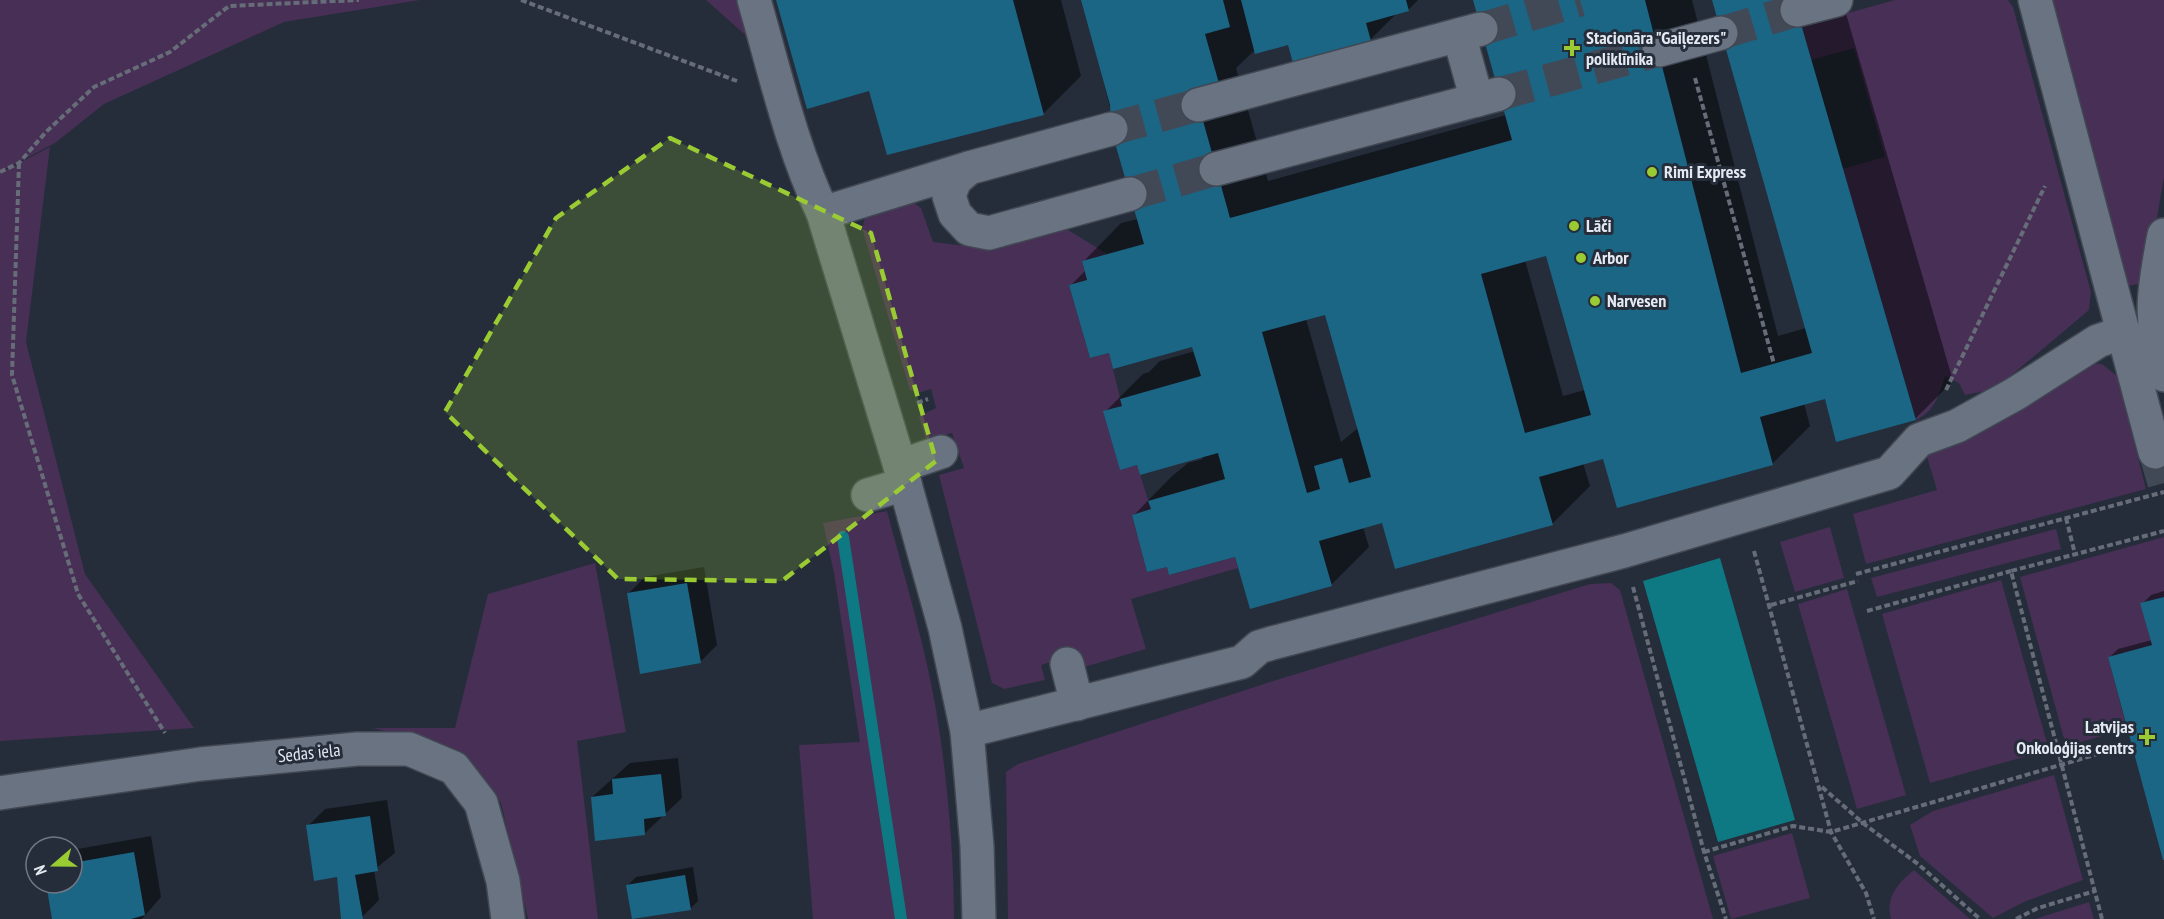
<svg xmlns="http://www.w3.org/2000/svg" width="2164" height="919" font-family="'PT Sans Narrow',sans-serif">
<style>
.green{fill:#472f55}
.water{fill:#0f7983}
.shadow{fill:#0007;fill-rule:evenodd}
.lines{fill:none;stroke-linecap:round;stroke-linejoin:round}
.stream{stroke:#0f7983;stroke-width:12}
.building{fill:#1b6585;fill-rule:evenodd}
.minor-tunnel{stroke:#424956;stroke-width:33;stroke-dasharray:33 16;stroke-linecap:butt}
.minor-casing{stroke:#414853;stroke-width:36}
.path{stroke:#666d79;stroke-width:4;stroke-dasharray:6 3;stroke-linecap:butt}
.minor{stroke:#6a7382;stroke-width:33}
.marked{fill:#9bcb33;fill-opacity:0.2;stroke:#9bcb33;stroke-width:4.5;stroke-dasharray:12 8;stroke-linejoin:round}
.poi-dot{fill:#9bcb33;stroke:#252d3a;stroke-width:2}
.labels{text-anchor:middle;stroke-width:6;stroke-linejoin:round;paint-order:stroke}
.poi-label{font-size:18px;font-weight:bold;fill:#e4e9f2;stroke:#252d3a;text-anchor:start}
.street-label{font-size:18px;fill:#e4e9f2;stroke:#252d3a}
</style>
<rect width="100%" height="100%" fill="#252d3a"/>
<g class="green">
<polygon points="0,0 420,0 284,22 104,104 55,143 0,172"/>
<polygon points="706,0 740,0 751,40"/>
<path d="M1895,0H2008L2013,7L2091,292L2089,310L1995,389L1965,395L1959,383L1945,376C1939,395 1935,411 1916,420L1842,169L1885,157L1854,48L1811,60L1801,26Z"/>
<polygon points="2051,0 2164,0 2164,177 2146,282 2129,286"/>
<polygon points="50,147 26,342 85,574 194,728 0,741 0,173"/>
<polygon points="914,203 921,208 933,242 992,249 1065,228 1107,254 1082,261 1087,280 1069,285 1090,358 1109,353 1122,406 1104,412 1120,469 1137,465 1151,509 1132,515 1147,572 1167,567 1170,575 1235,557 1238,568 1131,599 1146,649 1084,667 1079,653 1041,665 1045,680 1004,689 992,683 939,475 964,468 952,433 926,440 919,416 936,408 931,389 918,393 910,390 862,228 865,218"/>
<polygon points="2083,363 2102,364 2117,376 2146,489 1866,564 1853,514 1937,490 1924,447"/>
<path d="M887,511C907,587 931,664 941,742C949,800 954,860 954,919H813L799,745L860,742L834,573L823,523Z"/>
<polygon points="1830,527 1844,578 1795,592 1780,542"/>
<polygon points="2056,529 2061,549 1877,597 1871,578"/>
<polygon points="2164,537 2164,597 2141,603 2152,645 2108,657 2127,729 2066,746 2020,577"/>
<polygon points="595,563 626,732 577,741 598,919 528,919 501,803 470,760 434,744 373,728 455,728 488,594"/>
<polygon points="2001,580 2049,750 1930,783 1882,614"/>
<polygon points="1611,583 1620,590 1713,919 1008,919 1006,772 1018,764 1267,683 1590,584"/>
<polygon points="1847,589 1906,795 1857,809 1798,604"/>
<polygon points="2054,775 2083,880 2024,902 1993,918 1920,856 1910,825 1933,811"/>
<polygon points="1792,833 1810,898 1731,919 1713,856"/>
<path d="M1914,870L1970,919H1891C1885,897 1898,883 1914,870Z"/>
<polygon points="2089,902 2094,919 2035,919 2038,918"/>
</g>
<polygon class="water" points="1720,558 1795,820 1718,842 1643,581"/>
<g class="shadow">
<polygon points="778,0 1061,0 1081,76 1043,114 870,89"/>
<path d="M1083,0H1418L1408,10L1397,13L1370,40L1289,43L1256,49L1236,68L1268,181L1506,115L1475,0H1692L1778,336L1806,328L1715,0H1842L1953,381L1915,419L1826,397L1804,403L1810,426L1772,464L1604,457L1583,463L1590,486L1552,524L1383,521L1363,527L1369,547L1331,585L1236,555L1168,565L1134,515L1171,477L1188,463L1203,459L1202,456L1138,463L1105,412L1143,374L1149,372L1160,361L1195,351L1193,345L1110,352L1071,285L1086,270L1084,261L1121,223L1138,219ZM1547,254L1585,390L1563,396L1525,260ZM1326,313L1358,428L1341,442L1306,319Z"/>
<polygon points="704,567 717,645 700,662 628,594 645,577"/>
<polygon points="2164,591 2164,856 2110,657 2118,649 2152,640 2142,604 2151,595"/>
<polygon points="678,758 682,798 645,833 592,797 630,763"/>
<polygon points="387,800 395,853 374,870 379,900 362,917 343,919 338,875 308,826 325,809"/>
<polygon points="151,836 161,897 142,919 53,919 47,883 72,883 72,850"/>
<polygon points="693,867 698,901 690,909 628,885 636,877"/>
</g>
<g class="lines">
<polyline class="stream" points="843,537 901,919"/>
</g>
<g class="building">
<polygon points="776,0 1013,0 1044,115 887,155 869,91 807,109"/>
<path d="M1081,0H1223L1230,27L1205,34L1220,87L1202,117L1230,218L1512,140L1473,0H1645L1741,373L1812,353L1712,0H1794L1916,420L1836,442L1825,399L1760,417L1773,465L1617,508L1603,459L1539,477L1553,525L1395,569L1382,523L1319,541L1332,586L1250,609L1235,557L1169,575L1167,567L1147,572L1132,515L1151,509L1148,501L1225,479L1218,453L1140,475L1137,465L1120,470L1103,411L1122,406L1120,399L1201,376L1192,347L1113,369L1109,353L1090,358L1069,285L1087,280L1082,261L1144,244L1111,129L1110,105ZM1546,256L1591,415L1525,433L1481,274ZM1325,315L1371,477L1349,483L1342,458L1314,466L1320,489L1307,493L1262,332Z"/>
<polygon points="1241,0 1406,0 1409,11 1366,23 1371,41 1293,63 1288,45 1255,54"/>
<polygon points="687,583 701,663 640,674 627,593"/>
<polygon points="2164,597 2164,860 2163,860 2108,657 2152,645 2140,603"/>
<polygon points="661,774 666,816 644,819 645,835 595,841 591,797 613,794 612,779"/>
<polygon points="370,816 378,871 355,875 363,919 341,919 337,877 314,881 306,825"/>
<polygon points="134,852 145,915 131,919 52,919 46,883 72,883 72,863"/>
<polygon points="685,875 691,910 632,919 626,885"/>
</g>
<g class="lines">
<g class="minor-tunnel">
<polyline points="1481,29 1580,0"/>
<polyline points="1721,33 1797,10"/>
<polyline points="1499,94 1659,50"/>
<polyline points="1111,129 1198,105"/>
<polyline points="1130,194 1216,169"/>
<polyline points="2155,452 2164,483"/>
</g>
<g class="minor-casing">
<g id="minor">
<path d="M754,0C775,72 791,146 823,213L900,466L945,628L967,731L977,846L979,919"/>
<polyline points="2035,0 2155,452"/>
<polyline points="1797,10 1836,0"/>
<polyline points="1459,35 1477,100"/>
<polyline points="1659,50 1721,33"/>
<polyline points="1198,105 1481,29"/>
<polyline points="1111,129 969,168 955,180 949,196 955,214 969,229 989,233 1130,194"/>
<polyline points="1216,169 1499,94"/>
<polyline points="823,213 969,168"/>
<path d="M2164,235C2153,292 2149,318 2164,375"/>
<polyline points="900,466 941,452"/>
<polyline points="868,495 905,484"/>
<polyline points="1067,664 1077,704"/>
<polyline points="967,731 1242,662 1259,647 1272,643 1624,551 1889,473 1919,440 1957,426 2015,394 2098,341 2124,332"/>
<polyline points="0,793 201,764 357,749 409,749 454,768 481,803 503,881 508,919"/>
</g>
</g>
<g class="path">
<polyline points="521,0 737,81"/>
<polyline points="1695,78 1774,364"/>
<polyline points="19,163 12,375 78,594 165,733"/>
<polyline points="0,172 19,163 46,132 94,87 170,52 229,6 359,0"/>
<polyline points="1946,390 2045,186"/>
<polyline points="917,403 928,399"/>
<polyline points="2066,518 2075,554"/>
<polyline points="1754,551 1831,832 1866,893 1874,919"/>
<polyline points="1856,574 2164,492"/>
<polyline points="1633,587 1704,852 1726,919"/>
<polyline points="1771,605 1858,581"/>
<polyline points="1867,611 2011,571"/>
<polyline points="1822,787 1864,824 1918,864 1980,919"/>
<polyline points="1704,852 1793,826 1831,832 2132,744"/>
<polyline points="2016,919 2038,908 2095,891"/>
<polyline points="2102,919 2011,571 2164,531"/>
</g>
<use href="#minor" class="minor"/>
</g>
<path class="marked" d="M670,138L871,233L936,461L782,581L618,579L445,412L556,218Z"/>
<g class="poi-dot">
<path d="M1569 39h6v6h6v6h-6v6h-6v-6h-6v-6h6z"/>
<circle cx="1652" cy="172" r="6"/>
<circle cx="1574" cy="226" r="6"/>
<circle cx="1581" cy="258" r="6"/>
<circle cx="1595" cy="301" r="6"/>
<path d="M2144 728h6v6h6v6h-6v6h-6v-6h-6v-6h6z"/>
</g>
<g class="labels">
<g class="poi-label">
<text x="1586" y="44">Stacionāra "Gaiļezers"<tspan x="1586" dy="21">poliklīnika</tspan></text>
<text x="1664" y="178">Rimi Express</text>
<text x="1586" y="232">Lāči</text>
<text x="1593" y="264">Arbor</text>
<text x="1607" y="307">Narvesen</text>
<text x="2134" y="733" text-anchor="end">Latvijas<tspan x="2134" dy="21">Onkoloģijas centrs</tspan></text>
</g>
<g class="street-label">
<text transform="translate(309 753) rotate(-6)" y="6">Sedas iela</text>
</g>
</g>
<g transform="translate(54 865) rotate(250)"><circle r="28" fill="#252d3a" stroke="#717884" stroke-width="1.5"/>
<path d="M0-4.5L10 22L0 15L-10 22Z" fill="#9bcb33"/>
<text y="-9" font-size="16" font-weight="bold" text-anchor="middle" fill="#e4e9f2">N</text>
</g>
</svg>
